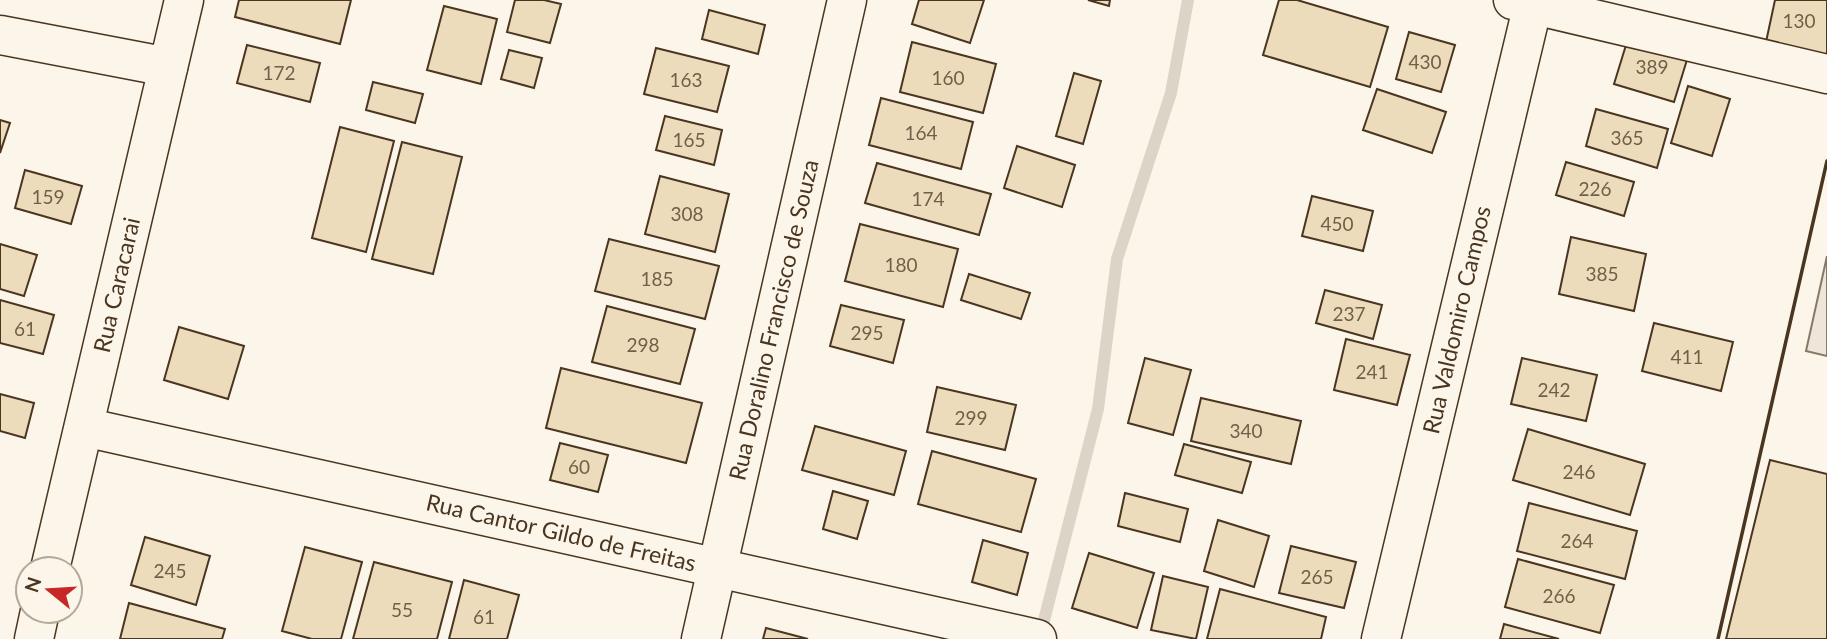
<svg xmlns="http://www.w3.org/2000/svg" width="1827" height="639" font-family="Lato,sans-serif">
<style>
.green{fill:#ede6d9;stroke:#887966;stroke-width:2}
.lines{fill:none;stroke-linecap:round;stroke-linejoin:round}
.stream{stroke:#dcd4c6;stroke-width:12}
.building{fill:#ecdcbc;stroke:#4a3520;stroke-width:2}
.minor-casing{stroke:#4a3520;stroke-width:41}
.minor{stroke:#fbf6e9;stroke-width:38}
.wall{stroke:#4a3520;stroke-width:3.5}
.labels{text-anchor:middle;stroke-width:5;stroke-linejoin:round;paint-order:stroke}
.number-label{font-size:19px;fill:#725f47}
.street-label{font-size:23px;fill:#4a3520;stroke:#fbf6e9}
</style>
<rect width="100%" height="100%" fill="#fbf6e9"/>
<polygon class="green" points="1827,256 1827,356 1806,351"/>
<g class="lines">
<polyline class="stream" points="1040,636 1098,409 1117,259 1171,93 1188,0"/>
</g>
<g class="building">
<polygon points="239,0 351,0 340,44 235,17"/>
<polygon points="515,0 544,0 561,4 550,43 507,32"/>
<polygon points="919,0 984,0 970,43 912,24"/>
<polygon points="1088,0 1110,0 1109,6"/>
<polygon points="1279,0 1297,0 1388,27 1370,87 1263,55"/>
<polygon points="1775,0 1827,0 1827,56 1766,42"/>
<polygon points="444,6 497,19 481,84 427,70"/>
<polygon points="709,10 765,25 758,54 702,39"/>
<polygon points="1409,32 1455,45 1441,92 1396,79"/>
<polygon points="1630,32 1690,50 1674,102 1614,84"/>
<polygon points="912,42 996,64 983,113 900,92"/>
<polygon points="247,45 320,63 310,102 237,83"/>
<polygon points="656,48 729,66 717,112 644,94"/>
<polygon points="509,50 542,58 534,88 501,79"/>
<polygon points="1074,73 1101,81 1083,144 1056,136"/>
<polygon points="373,82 423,94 415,123 366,110"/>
<polygon points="1688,86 1730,99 1712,156 1671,143"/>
<polygon points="1377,89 1446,112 1432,153 1363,130"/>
<polygon points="881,98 973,122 961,169 869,145"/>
<polygon points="1596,109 1668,129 1657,168 1586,146"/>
<polygon points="665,116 722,130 714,165 656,150"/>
<polygon points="0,120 10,123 0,153"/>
<polygon points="340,127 394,141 366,252 312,238"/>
<polygon points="402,142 462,157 433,274 372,259"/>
<polygon points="1017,146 1075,165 1062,207 1004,188"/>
<polygon points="1566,162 1634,182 1624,216 1556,195"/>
<polygon points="877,163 991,194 979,235 865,203"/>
<polygon points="25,170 82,186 71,224 15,208"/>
<polygon points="660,176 729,194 715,252 645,234"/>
<polygon points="1312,196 1373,211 1363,251 1302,236"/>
<polygon points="860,224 958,249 943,307 845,281"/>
<polygon points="1571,237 1646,254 1634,311 1559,294"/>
<polygon points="609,239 719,266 705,319 595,291"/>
<polygon points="0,244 37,255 24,296 0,289"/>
<polygon points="969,274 1030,293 1021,319 961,300"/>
<polygon points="1325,290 1382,305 1373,339 1316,323"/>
<polygon points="0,300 54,315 43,354 0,343"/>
<polygon points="841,305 904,320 893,363 830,346"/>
<polygon points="607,306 695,329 680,384 592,362"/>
<polygon points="1654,323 1733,342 1721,391 1642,371"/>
<polygon points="179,327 244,346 228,399 164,380"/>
<polygon points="1346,339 1410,355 1397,405 1334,390"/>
<polygon points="1145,358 1191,370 1173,435 1128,423"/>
<polygon points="1522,358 1597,375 1586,421 1511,404"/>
<polygon points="561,368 702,403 686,463 546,428"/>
<polygon points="937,387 1016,405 1005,450 927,432"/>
<polygon points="0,394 34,403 25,438 0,431"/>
<polygon points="1201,398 1301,421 1291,464 1191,441"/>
<polygon points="815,426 906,451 894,495 802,470"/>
<polygon points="1528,429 1645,464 1630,515 1513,480"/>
<polygon points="560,443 608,455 598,492 550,480"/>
<polygon points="1184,444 1251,462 1242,493 1175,475"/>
<polygon points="932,451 1036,479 1021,532 918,504"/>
<polygon points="1770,460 1827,474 1827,639 1726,639"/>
<polygon points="833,491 868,501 857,539 823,529"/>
<polygon points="1125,493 1188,509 1180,542 1118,526"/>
<polygon points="1529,503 1637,531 1625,579 1517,551"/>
<polygon points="1218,520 1269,536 1254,587 1204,571"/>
<polygon points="145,537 210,556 196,605 131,585"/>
<polygon points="983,540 1028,553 1017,595 972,582"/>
<polygon points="1291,546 1356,562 1344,608 1279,593"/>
<polygon points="305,547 362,562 341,639 312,639 282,631"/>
<polygon points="1089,553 1154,573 1137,628 1072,608"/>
<polygon points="1518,559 1614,585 1600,633 1505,607"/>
<polygon points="374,562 452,582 437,639 353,639"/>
<polygon points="1163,576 1208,587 1196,639 1151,630"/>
<polygon points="464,580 519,595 507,639 449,639"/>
<polygon points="1220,589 1326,617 1321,639 1207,639"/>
<polygon points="129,603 225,629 222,639 120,639"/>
<polygon points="1504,624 1559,639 1500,639"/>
<polygon points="766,628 808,639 763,639"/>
</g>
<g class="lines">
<g class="minor-casing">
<g id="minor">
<polyline points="1513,0 1827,74"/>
<polyline points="0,35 168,67"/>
<polyline points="84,427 1037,639"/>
<polyline points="50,569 184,0"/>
<polyline points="34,639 40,611"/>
<polyline points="701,639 847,0"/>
<polyline points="1381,639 1534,0"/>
</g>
</g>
<use href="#minor" class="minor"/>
<polyline class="wall" points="1718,639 1827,161"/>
</g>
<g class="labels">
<g class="number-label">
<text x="1799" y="28">130</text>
<text x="1425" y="69">430</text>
<text x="1652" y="74">389</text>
<text x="279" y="80">172</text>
<text x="948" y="85">160</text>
<text x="686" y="87">163</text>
<text x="921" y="140">164</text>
<text x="1627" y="145">365</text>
<text x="689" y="147">165</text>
<text x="1595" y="196">226</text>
<text x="48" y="204">159</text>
<text x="928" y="206">174</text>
<text x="687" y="221">308</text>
<text x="1337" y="231">450</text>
<text x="901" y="272">180</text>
<text x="1602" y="281">385</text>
<text x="657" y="286">185</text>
<text x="1349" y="321">237</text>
<text x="25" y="336">61</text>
<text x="867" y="340">295</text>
<text x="643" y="352">298</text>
<text x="1687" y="364">411</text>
<text x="1372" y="379">241</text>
<text x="1554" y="397">242</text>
<text x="971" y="425">299</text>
<text x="1246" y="438">340</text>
<text x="579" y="474">60</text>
<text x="1579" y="479">246</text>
<text x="1577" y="548">264</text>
<text x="170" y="578">245</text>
<text x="1317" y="584">265</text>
<text x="1559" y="603">266</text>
<text x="402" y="617">55</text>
<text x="484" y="624">61</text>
</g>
<g class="street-label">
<text transform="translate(117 285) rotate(-77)" y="8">Rua Caracarai</text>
<text transform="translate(774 320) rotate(-77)" y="8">Rua Doralino Francisco de Souza</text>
<text transform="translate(1457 320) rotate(-77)" y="8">Rua Valdomiro Campos</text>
<text transform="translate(561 533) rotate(13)" y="8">Rua Cantor Gildo de Freitas</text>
</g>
</g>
<g transform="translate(49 590) rotate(288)"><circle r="33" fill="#fbf6e9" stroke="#b4a999" stroke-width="2"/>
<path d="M0-5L12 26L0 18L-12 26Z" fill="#c62828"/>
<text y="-10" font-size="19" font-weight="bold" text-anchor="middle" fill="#4a3520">N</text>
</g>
</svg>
